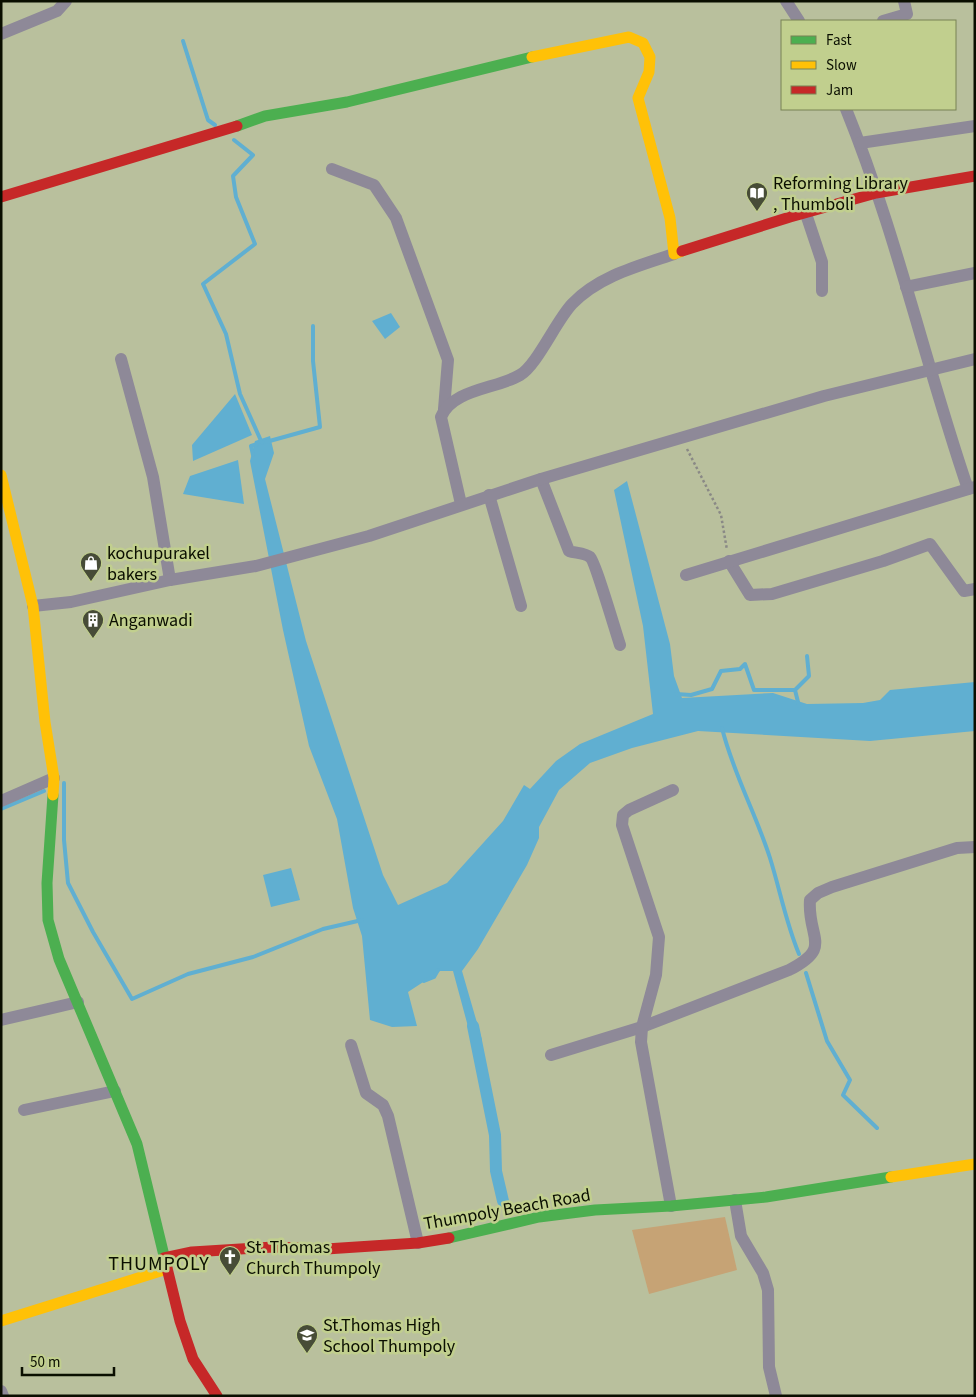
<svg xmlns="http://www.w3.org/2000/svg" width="976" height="1397" font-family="'Source Sans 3',sans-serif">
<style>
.green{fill:#c6a375}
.water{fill:#60afd1}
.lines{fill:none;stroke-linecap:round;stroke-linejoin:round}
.stream{stroke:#60afd1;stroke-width:4}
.canal{stroke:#60afd1;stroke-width:12}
.path{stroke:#8a8986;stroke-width:2.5;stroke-dasharray:2.5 2.5;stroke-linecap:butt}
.street{stroke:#8e8998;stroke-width:12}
.fast{stroke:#4caf50;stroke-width:11}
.slow{stroke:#ffc107;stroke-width:11}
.jam{stroke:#c62828;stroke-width:11}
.labels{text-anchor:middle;stroke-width:5;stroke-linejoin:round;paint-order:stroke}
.poi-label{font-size:18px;fill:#0a0e00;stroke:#c1cf8e;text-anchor:start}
.street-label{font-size:18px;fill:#0a0e00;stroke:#c1cf8e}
.quarter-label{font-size:20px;letter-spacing:1px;fill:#0a0e00;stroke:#c1cf8e}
</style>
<rect width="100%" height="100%" fill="#b9c09d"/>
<polygon class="green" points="725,1217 737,1270 649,1294 632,1230"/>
<g class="water">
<polygon points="391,313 400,327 385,339 372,321"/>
<polygon points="235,394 252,435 193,461 192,445"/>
<polygon points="270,436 274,453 265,479 306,641 383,875 398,905 447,883 503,821 524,785 530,789 556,761 580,744 653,714 643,626 614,490 627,481 670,644 674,676 682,698 773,693 807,704 863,703 880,700 890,690 975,682 975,731 870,741 698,731 632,748 590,763 559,790 539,827 539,838 527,865 478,949 462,971 482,1040 473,1045 453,971 440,971 408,992 417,1026 392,1027 370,1020 362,936 353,908 337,819 309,746 283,630 250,461 255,441"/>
<polygon points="238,460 244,504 183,494 190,476"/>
<polygon points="291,868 300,900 271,907 263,875"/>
</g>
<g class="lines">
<g class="stream">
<polyline points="183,41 208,120 215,125"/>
<polyline points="234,140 253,155 233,176 236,197 255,244 203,284 226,334 240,394 262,443"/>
<polyline points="266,442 320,427 313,361 313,326"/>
<polyline points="253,455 251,446 257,444"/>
<polyline points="676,694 691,695 712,689 721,671 740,669 745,664 754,690 795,690"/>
<polyline points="799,706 795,690 809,676 807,656"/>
<path d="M722,728C733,773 756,814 770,858C780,890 786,923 799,954"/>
<polyline points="64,783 64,840 68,883 93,932 132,999 188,974 253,957 323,929 362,920"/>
<polyline points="1,809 44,791"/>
<polyline points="806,973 827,1041 850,1080 843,1095 877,1128"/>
<polyline points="424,981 434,977 438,970"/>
</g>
<polyline class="canal" points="473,1026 495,1135 496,1171 503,1201"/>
<polyline class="path" points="687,449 721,515 727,550"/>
<g class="street">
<polyline points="786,1 799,21"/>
<polyline points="883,21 907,14 904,1"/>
<polyline points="1,34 57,11 66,1"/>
<path d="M846,109C896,232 925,363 968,489"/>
<polyline points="860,143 975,126"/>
<polyline points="332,169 374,185 396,218 448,360 444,409"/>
<polyline points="806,214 822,262 822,291"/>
<polyline points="906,287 975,273"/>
<polyline points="121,359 153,477 170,580"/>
<path d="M541,479L569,551C575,553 585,553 590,557C595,561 616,633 620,645"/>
<polyline points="489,495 521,606"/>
<path d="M461,504L441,417C452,389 497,389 520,375C537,365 556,321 572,304C599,276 638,266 674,254"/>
<polyline points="729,561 750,595 772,594 883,561 930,544 964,591 975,589"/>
<polyline points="686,575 975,487"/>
<polyline points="33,606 71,602 170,580 256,566 369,536 541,479 824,396 975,359"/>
<polyline points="1,801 54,778"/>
<polyline points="1,1020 78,1002"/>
<polyline points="351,1045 366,1093 383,1105 388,1116 418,1243"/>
<path d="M551,1055L642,1027L789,970C834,947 807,938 810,900L818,893L832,887L957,848L975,847"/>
<polyline points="24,1110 115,1091"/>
<polyline points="735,1200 741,1236 763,1273 768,1290 769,1367 776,1396"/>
<polyline points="671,1206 641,1042 642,1027 656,975 659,937 622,825 623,815 629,810 673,790"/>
<polyline points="1,1391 3,1396"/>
</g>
<g class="fast">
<polyline points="237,126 265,116 347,102 532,57"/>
<polyline points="53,795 47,883 48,920 59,959 137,1144 167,1268"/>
<polyline points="449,1238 539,1217 595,1210 671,1206 766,1197 891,1177"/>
</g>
<g class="slow">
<polyline points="532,57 629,37 643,43 650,57 649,72 638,98 670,218 674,254 682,251"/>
<polyline points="1,475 33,606 45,722 54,778 53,795"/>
<polyline points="891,1177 975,1164"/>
<polyline points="1,1321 167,1269"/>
</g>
<g class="jam">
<polyline points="1,197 237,126"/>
<polyline points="682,251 790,217 876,193 975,176"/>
<polyline points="164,1258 192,1252 273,1247 326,1249 418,1243 449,1238"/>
<polyline points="167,1268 180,1321 193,1359 217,1396"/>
</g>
</g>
<defs>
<g id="library-pin" transform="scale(1.125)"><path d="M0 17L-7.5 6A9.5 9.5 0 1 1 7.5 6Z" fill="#474c37" stroke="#c1cf8e"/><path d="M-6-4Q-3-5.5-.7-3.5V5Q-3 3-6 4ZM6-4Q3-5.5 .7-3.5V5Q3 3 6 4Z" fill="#fff"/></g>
<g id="shop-pin" transform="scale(1.125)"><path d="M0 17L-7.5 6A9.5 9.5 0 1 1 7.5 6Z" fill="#474c37" stroke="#c1cf8e"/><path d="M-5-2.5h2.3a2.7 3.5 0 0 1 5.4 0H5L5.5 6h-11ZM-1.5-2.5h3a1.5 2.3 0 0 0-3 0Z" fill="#fff"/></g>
<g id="building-pin" transform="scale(1.125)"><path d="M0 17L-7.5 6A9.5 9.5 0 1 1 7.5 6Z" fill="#474c37" stroke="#c1cf8e"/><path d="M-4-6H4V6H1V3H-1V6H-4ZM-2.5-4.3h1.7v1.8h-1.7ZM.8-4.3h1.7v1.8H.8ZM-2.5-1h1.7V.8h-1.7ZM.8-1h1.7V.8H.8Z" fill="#fff"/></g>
<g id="church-pin" transform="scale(1.125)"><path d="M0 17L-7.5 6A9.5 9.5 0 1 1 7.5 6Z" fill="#474c37" stroke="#c1cf8e"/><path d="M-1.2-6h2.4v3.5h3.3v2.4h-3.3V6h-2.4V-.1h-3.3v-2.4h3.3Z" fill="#fff"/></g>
<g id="school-pin" transform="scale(1.125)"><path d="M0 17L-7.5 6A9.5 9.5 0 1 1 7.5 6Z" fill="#474c37" stroke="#c1cf8e"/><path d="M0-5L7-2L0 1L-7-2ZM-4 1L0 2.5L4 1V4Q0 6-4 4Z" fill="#fff"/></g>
</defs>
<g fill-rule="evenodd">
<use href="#library-pin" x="757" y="193"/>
<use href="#shop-pin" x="91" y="563"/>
<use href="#building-pin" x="93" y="620"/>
<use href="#church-pin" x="230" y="1257"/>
<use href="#school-pin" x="307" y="1335"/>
</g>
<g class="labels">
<g class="poi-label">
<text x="773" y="189">Reforming Library<tspan x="773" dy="21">, Thumboli</tspan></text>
<text x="107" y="559">kochupurakel<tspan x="107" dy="21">bakers</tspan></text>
<text x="109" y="626">Anganwadi</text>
<text x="246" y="1253">St. Thomas<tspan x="246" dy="21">Church Thumpoly</tspan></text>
<text x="323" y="1331">St.Thomas High<tspan x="323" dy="21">School Thumpoly</tspan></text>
</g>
<g class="street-label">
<text transform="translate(507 1209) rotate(-10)" y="6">Thumpoly Beach Road</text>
</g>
<g class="quarter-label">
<text x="159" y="1270">THUMPOLY</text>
</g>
</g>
<rect width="976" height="1397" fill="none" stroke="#0a0e00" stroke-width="5"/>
<rect x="781" y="20" width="175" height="90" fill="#c1cf8e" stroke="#788255"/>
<rect x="791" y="36" width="25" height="8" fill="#4caf50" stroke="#788255"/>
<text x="826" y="45" font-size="15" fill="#0a0e00">Fast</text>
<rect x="791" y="61" width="25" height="8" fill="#ffc107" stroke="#788255"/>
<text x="826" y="70" font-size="15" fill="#0a0e00">Slow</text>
<rect x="791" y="86" width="25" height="8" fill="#c62828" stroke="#788255"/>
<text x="826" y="95" font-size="15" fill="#0a0e00">Jam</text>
<path d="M22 1367v8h92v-8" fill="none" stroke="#0a0e00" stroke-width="2.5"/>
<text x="30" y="1367" font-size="15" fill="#0a0e00" stroke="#c1cf8e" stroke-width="4" paint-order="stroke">50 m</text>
</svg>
